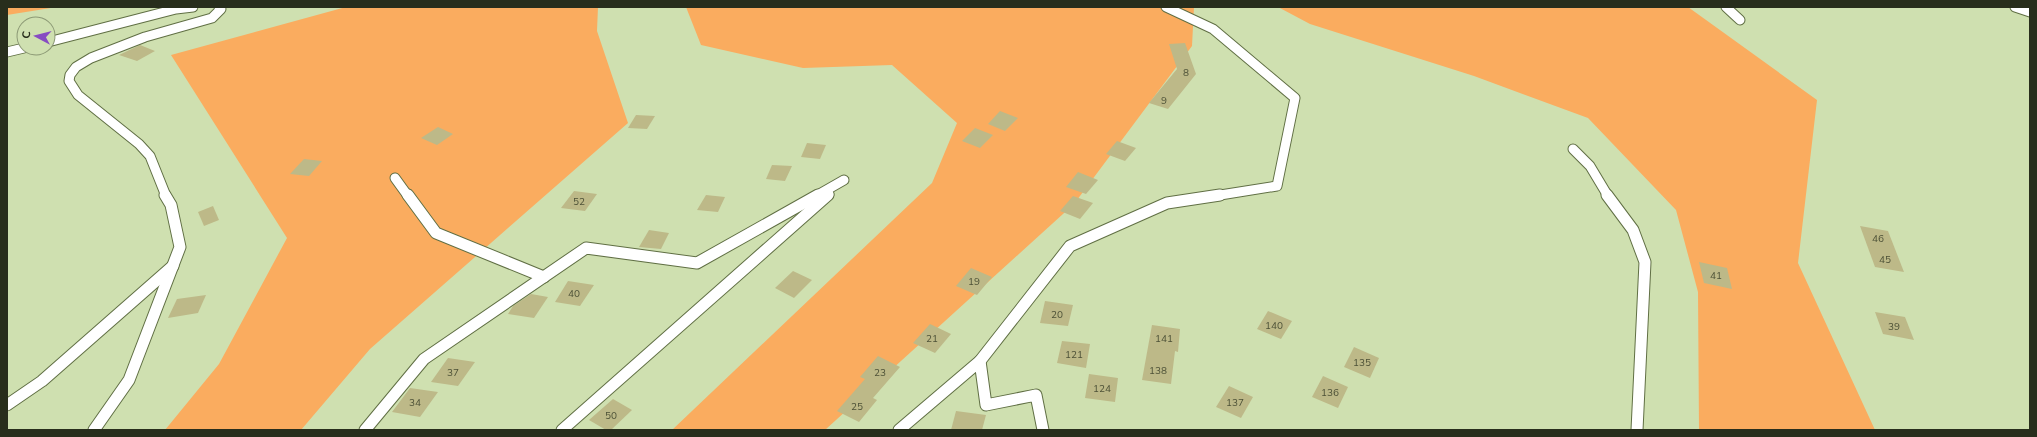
<svg xmlns="http://www.w3.org/2000/svg" width="2037" height="437" font-family="'Nunito Sans',sans-serif">
<style>
.green{fill:#faac5f}
.building{fill:#bdb988}
.lines{fill:none;stroke-linecap:round;stroke-linejoin:round}
.service-far1-casing{stroke:#606f44;stroke-width:11}
.service-casing{stroke:#606f44;stroke-width:13}
.service-far1{stroke:#fff;stroke-width:9}
.service{stroke:#fff;stroke-width:11}
.labels{text-anchor:middle;stroke-width:4;stroke-linejoin:round;paint-order:stroke}
.number-label{font-size:10px;fill:#4d5137}
</style>
<rect width="100%" height="100%" fill="#cfe0b0"/>
<g class="green">
<polygon points="7,7 57,7 7,15"/>
<polygon points="346,7 598,7 597,31 628,123 370,349 301,430 165,430 219,364 287,238 171,55"/>
<polygon points="686,7 1194,7 1192,46 1074,204 825,430 672,430 932,183 957,123 892,65 803,68 701,45"/>
<polygon points="1278,7 1688,7 1817,100 1798,263 1875,430 1699,430 1698,292 1676,210 1588,118 1474,76 1310,24"/>
</g>
<g class="building">
<polygon points="1185,43 1196,74 1168,109 1149,103 1177,69 1169,44"/>
<polygon points="140,45 155,51 137,61 119,55"/>
<polygon points="1000,111 1018,118 1005,131 988,124"/>
<polygon points="636,115 655,116 647,129 628,128"/>
<polygon points="438,127 453,134 437,145 421,138"/>
<polygon points="975,128 993,135 980,148 962,141"/>
<polygon points="1117,141 1136,148 1125,161 1106,154"/>
<polygon points="807,143 826,145 820,159 801,157"/>
<polygon points="304,159 322,161 309,176 290,174"/>
<polygon points="772,165 792,166 785,181 766,179"/>
<polygon points="1078,172 1098,180 1086,194 1066,187"/>
<polygon points="574,191 597,194 585,211 561,208"/>
<polygon points="706,195 725,197 718,212 697,210"/>
<polygon points="1073,196 1093,203 1080,219 1060,211"/>
<polygon points="213,206 219,220 204,226 198,212"/>
<polygon points="1860,226 1888,231 1904,272 1875,267"/>
<polygon points="649,230 669,233 661,249 639,247"/>
<polygon points="1699,262 1727,268 1732,289 1704,283"/>
<polygon points="971,268 992,277 977,295 956,286"/>
<polygon points="793,271 812,280 794,298 775,288"/>
<polygon points="568,281 594,285 580,306 555,302"/>
<polygon points="531,294 548,297 534,318 508,314 513,306"/>
<polygon points="206,295 198,313 168,318 177,299"/>
<polygon points="1045,301 1073,305 1068,326 1040,323"/>
<polygon points="1268,311 1292,321 1281,339 1257,329"/>
<polygon points="1875,312 1905,317 1914,340 1883,334"/>
<polygon points="930,324 951,334 935,353 913,343"/>
<polygon points="1152,325 1180,329 1178,352 1175,351 1171,384 1142,380"/>
<polygon points="1062,341 1090,344 1086,368 1057,363"/>
<polygon points="1354,347 1379,358 1370,378 1344,367"/>
<polygon points="878,356 900,367 873,398 877,400 859,422 837,411 865,379 860,377"/>
<polygon points="448,358 475,362 458,386 431,382"/>
<polygon points="1089,374 1118,378 1115,402 1085,398"/>
<polygon points="1323,376 1348,387 1338,408 1312,397"/>
<polygon points="1229,386 1253,397 1241,418 1216,407"/>
<polygon points="410,388 438,392 420,417 392,412"/>
<polygon points="613,399 632,410 611,430 606,430 589,420"/>
<polygon points="956,411 986,415 982,430 951,430"/>
</g>
<g class="lines">
<g class="service-far1-casing">
<g id="service-far1">
<polyline points="1166,7 1213,29 1295,98 1277,186 1214,196"/>
<polyline points="1726,7 1740,20"/>
<polyline points="2015,7 2030,12"/>
<polyline points="48,42 176,9 193,7"/>
<polyline points="7,52 24,48"/>
<polyline points="1573,149 1590,166 1608,196"/>
<polyline points="395,178 408,196"/>
<polyline points="166,196 150,156 139,144 78,95 69,81 70,75 76,67 91,58 145,37 212,18 221,9 219,7"/>
<polyline points="816,196 844,180"/>
<polyline points="827,196 829,194"/>
</g>
</g>
<g class="service-casing">
<g id="service">
<polyline points="408,195 436,233 544,277"/>
<polyline points="1607,195 1633,230 1645,262 1637,430"/>
<polyline points="980,361 1070,246 1167,203 1220,195"/>
<polyline points="7,405 42,381 173,266"/>
<polyline points="94,430 129,380 180,247 171,205 165,195"/>
<polyline points="365,430 424,359 586,248 697,263 818,195"/>
<polyline points="562,430 828,195"/>
<polyline points="899,430 980,361 986,405 1036,395 1043,430"/>
</g>
</g>
<use href="#service-far1" class="service-far1"/>
<use href="#service" class="service"/>
</g>
<g class="labels">
<g class="number-label">
<text x="1186" y="76">8</text>
<text x="1164" y="104">9</text>
<text x="579" y="205">52</text>
<text x="1878" y="242">46</text>
<text x="1885" y="263">45</text>
<text x="1716" y="279">41</text>
<text x="974" y="285">19</text>
<text x="574" y="297">40</text>
<text x="1057" y="318">20</text>
<text x="1274" y="329">140</text>
<text x="1894" y="330">39</text>
<text x="932" y="342">21</text>
<text x="1164" y="342">141</text>
<text x="1074" y="358">121</text>
<text x="1362" y="366">135</text>
<text x="1158" y="374">138</text>
<text x="453" y="376">37</text>
<text x="880" y="376">23</text>
<text x="1102" y="392">124</text>
<text x="1330" y="396">136</text>
<text x="415" y="406">34</text>
<text x="1235" y="406">137</text>
<text x="857" y="410">25</text>
<text x="611" y="419">50</text>
</g>
</g>
<rect width="2037" height="437" fill="none" stroke="#282e1c" stroke-width="16"/>
<g transform="translate(36 36) rotate(277)"><circle r="19" fill="#cfe0b0" stroke="#8c9975"/>
<path d="M0-3L7 15L0 10L-7 15Z" fill="#874cc2"/>
<text y="-6" font-size="11" font-weight="bold" text-anchor="middle" fill="#282e1c">С</text>
</g>
</svg>
